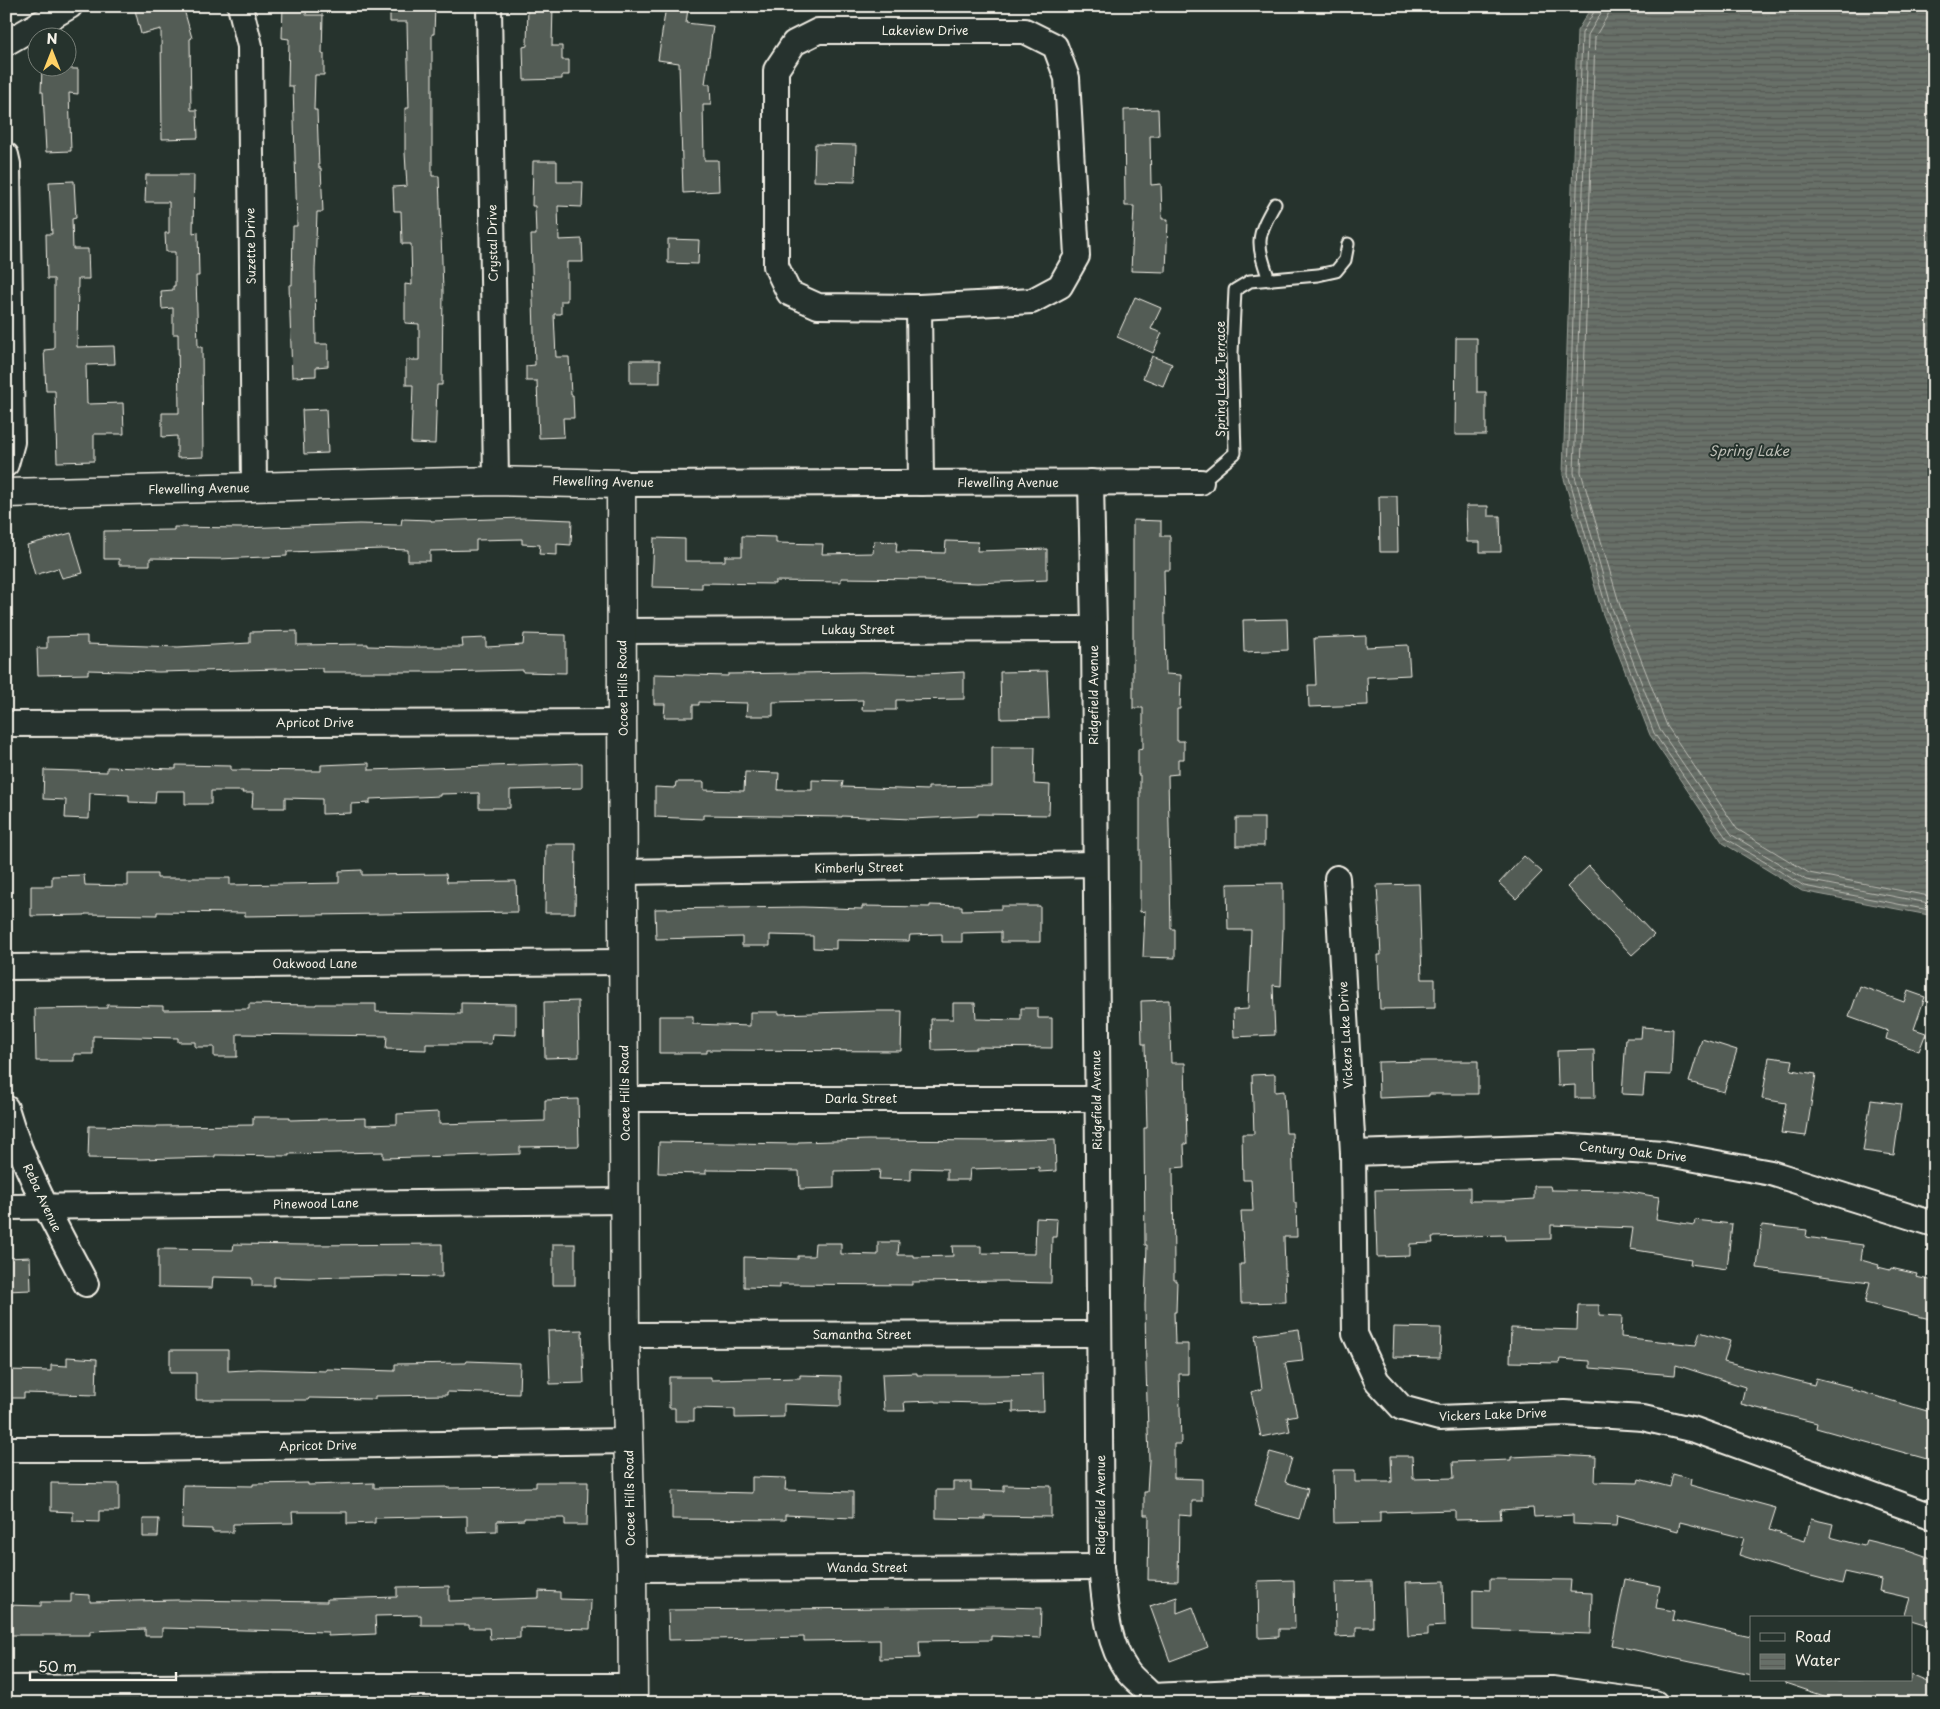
<svg xmlns="http://www.w3.org/2000/svg" width="1940" height="1709" font-family="'Playpen Sans',sans-serif">
<style>
.water{fill:url(#water-rules);stroke:#9fa39b}
.lines{fill:none;stroke-linecap:round;stroke-linejoin:round}
.shore{stroke:#bcbdb5;stroke-width:1}
.building{fill:#525c55;stroke:#f4f1e8}
.service-casing{stroke:#f4f1e8;stroke-width:15}
.minor-casing{stroke:#f4f1e8;stroke-width:28}
.tertiary-casing{stroke:#f4f1e8;stroke-width:31}
.service{stroke:#26332d;stroke-width:11}
.minor{stroke:#26332d;stroke-width:24}
.tertiary{stroke:#26332d;stroke-width:28}
.labels{text-anchor:middle;stroke-width:4;stroke-linejoin:round;paint-order:stroke}
.street-label{font-size:12px;fill:#f4f1e8;stroke:#26332d}
.water-label{font-size:14px;font-style:italic;fill:#bcbdb5;stroke:#26332d}
</style>
<defs>
<pattern id="water-rules" width="6" height="5" patternUnits="userSpaceOnUse" patternTransform="scale(1.25)"><rect width="6" height="5" fill="#676f68"/><path d="M0 2.5h6" fill="none" stroke="#565a55"/></pattern>
</defs>
<rect width="100%" height="100%" fill="#26332d"/>
<filter id="ink" filterUnits="userSpaceOnUse"><feTurbulence type="fractalNoise" baseFrequency=".02" numOctaves="2"/><feDisplacementMap in="SourceGraphic" scale="10" xChannelSelector="R" yChannelSelector="G"/><feConvolveMatrix kernelMatrix="1 2 1 2 8 2 1 2 1" color-interpolation-filters="sRGB"/></filter>
<g filter="url(#ink)">
<polygon class="water" points="1592,6 1934,6 1934,916 1802,891 1723,843 1650,735 1602,612 1563,475 1577,31"/>
<g class="lines">
<g class="shore">
<polyline points="1596,6 1595,10 1582,33 1568,474 1607,610 1654,733 1727,839 1804,886 1934,911"/>
<polyline points="1602,6 1601,13 1588,35 1574,473 1612,608 1660,730 1732,835 1806,880 1934,904"/>
<polyline points="1609,6 1608,15 1595,37 1581,472 1620,606 1667,726 1737,829 1809,873 1934,897"/>
</g>
</g>
<g class="building">
<polygon points="134,6 183,6 192,38 190,39 191,110 197,110 198,138 162,139 161,29 141,34"/>
<polygon points="283,6 307,6 306,15 323,15 322,54 324,54 324,75 315,75 314,110 317,110 319,168 321,168 323,212 317,212 315,270 316,344 328,344 328,366 316,367 316,376 292,377 289,285 292,285 293,226 297,226 293,86 288,86 289,39 282,38"/>
<polygon points="390,6 435,6 434,34 432,34 432,176 439,176 443,291 442,385 437,385 435,444 411,443 413,385 406,385 406,360 419,360 419,324 405,323 405,284 412,285 411,244 402,244 401,211 394,211 393,187 407,186 405,153 405,108 409,108 407,22 390,22"/>
<polygon points="528,6 553,6 552,46 562,46 562,60 569,60 569,75 562,75 562,79 524,80 523,47 527,46"/>
<polygon points="666,6 688,9 686,23 713,26 705,84 710,84 711,105 703,105 704,160 718,160 719,191 683,193 679,63 658,60"/>
<polygon points="42,68 78,69 78,94 69,93 71,151 46,152 43,92 41,92"/>
<polygon points="1158,109 1159,136 1150,136 1151,185 1161,184 1162,219 1168,219 1166,272 1131,271 1134,206 1125,206 1124,110"/>
<polygon points="815,144 856,145 855,182 814,181"/>
<polygon points="533,161 557,161 557,182 583,182 582,207 558,206 559,240 582,239 583,262 567,262 567,301 561,301 561,314 554,314 556,357 569,357 571,395 573,395 574,418 563,418 564,437 539,438 537,381 526,381 526,366 535,365 531,235 536,235 535,206 532,206"/>
<polygon points="146,175 194,175 193,233 198,232 199,276 196,276 198,347 202,347 203,457 177,458 177,436 162,437 162,413 179,413 178,334 173,334 173,308 162,309 161,291 173,290 173,286 175,286 175,252 166,252 165,233 169,233 169,202 145,202"/>
<polygon points="74,181 76,218 72,219 73,249 88,249 89,279 78,279 77,347 114,346 115,364 86,365 87,404 123,403 124,434 94,434 94,461 57,462 55,391 46,391 44,350 54,349 54,279 47,279 46,234 52,234 49,182"/>
<polygon points="668,239 699,240 698,264 668,263"/>
<polygon points="1135,297 1161,308 1151,329 1162,333 1153,353 1117,337"/>
<polygon points="1456,338 1477,338 1477,392 1486,392 1486,435 1455,435"/>
<polygon points="1152,356 1172,364 1163,386 1143,378"/>
<rect x="630" y="360" width="30" height="23"/>
<polygon points="326,409 328,453 304,454 302,410"/>
<polygon points="1379,496 1397,496 1398,552 1380,552"/>
<polygon points="1466,506 1488,506 1488,516 1500,516 1501,552 1480,552 1480,542 1467,542"/>
<polygon points="523,518 572,520 571,545 557,544 557,555 539,554 540,545 522,544 522,539 476,540 476,550 430,551 430,561 408,561 408,550 382,549 287,552 287,556 219,559 150,558 150,565 119,565 119,559 104,559 104,531 174,530 174,527 242,528 359,524 401,525 402,519 431,520 431,521"/>
<polygon points="1133,520 1161,521 1161,536 1170,536 1170,570 1164,570 1166,674 1181,675 1180,709 1177,709 1177,741 1184,741 1184,759 1178,759 1178,774 1168,775 1171,929 1175,929 1175,958 1143,957 1145,911 1140,912 1140,775 1138,775 1138,749 1143,748 1143,708 1133,708"/>
<polygon points="71,533 83,573 62,578 58,568 35,575 27,545"/>
<polygon points="742,536 776,537 776,543 823,544 822,554 873,553 874,541 897,542 896,552 945,553 946,541 978,542 977,551 1047,549 1047,580 977,583 925,581 925,579 841,578 841,582 775,581 775,584 702,583 702,588 652,587 654,538 685,539 685,561 725,561 725,556 742,556"/>
<polygon points="1287,619 1288,650 1244,652 1243,620"/>
<polygon points="297,631 297,645 368,644 368,646 404,647 463,647 462,639 486,638 486,647 523,645 524,634 566,635 566,673 523,672 523,670 440,672 322,672 322,668 159,672 88,670 88,674 38,675 37,648 47,648 47,637 87,636 87,644 178,647 250,643 250,632"/>
<polygon points="1366,636 1366,647 1408,645 1410,675 1367,677 1368,705 1309,707 1308,685 1316,685 1314,638"/>
<polygon points="1047,671 1049,718 1001,719 1000,672"/>
<polygon points="863,672 926,674 964,672 964,699 896,700 896,710 862,710 863,700 773,702 773,716 746,716 747,703 699,702 699,705 693,705 693,717 664,717 665,704 654,704 654,674 728,676 728,674"/>
<polygon points="992,747 1035,747 1034,784 1050,785 1049,815 978,814 978,816 911,819 842,816 842,817 703,815 703,819 655,817 655,787 675,788 676,782 704,782 704,790 744,791 745,772 779,773 778,790 812,790 812,780 843,781 842,787 928,790 928,787 992,786"/>
<polygon points="369,763 369,770 582,763 582,788 510,790 510,808 479,808 479,793 440,794 440,796 370,799 370,803 351,804 351,813 322,814 322,799 285,798 285,808 252,808 253,793 242,793 243,791 211,791 211,804 185,804 185,791 156,791 155,803 129,802 129,795 90,793 89,819 65,818 66,800 43,799 44,770 107,772 107,767 176,769 176,765 231,766 231,770 321,771 321,765"/>
<rect x="1236" y="818" width="28" height="28"/>
<polygon points="546,844 576,844 575,913 545,913"/>
<polygon points="1524,856 1542,872 1516,899 1499,883"/>
<polygon points="1589,866 1654,935 1632,955 1567,887"/>
<polygon points="362,870 362,875 446,874 447,882 516,881 517,912 245,916 245,913 157,912 157,915 85,914 85,915 31,916 31,886 52,886 52,876 84,875 85,885 128,886 128,874 157,874 157,878 230,878 230,885 339,883 339,871"/>
<polygon points="1283,883 1283,929 1281,986 1273,985 1275,1035 1234,1037 1233,1010 1248,1009 1251,930 1228,930 1227,884"/>
<polygon points="1419,884 1422,979 1435,979 1435,1008 1380,1009 1378,955 1381,955 1377,885"/>
<polygon points="930,905 962,906 962,910 1001,909 1001,906 1040,906 1040,942 1001,942 1001,932 962,933 962,942 942,942 942,934 910,935 909,941 836,940 836,949 813,948 813,936 770,935 770,946 742,946 742,937 656,939 655,909 803,907 862,909 862,906 930,907"/>
<polygon points="1860,986 1904,1002 1908,991 1925,997 1914,1029 1926,1033 1919,1051 1886,1039 1888,1031 1849,1017"/>
<polygon points="1169,1000 1171,1063 1185,1063 1187,1144 1184,1144 1185,1167 1173,1168 1174,1264 1174,1280 1177,1280 1176,1312 1174,1312 1175,1344 1188,1344 1188,1374 1179,1374 1181,1444 1174,1444 1174,1478 1202,1479 1202,1501 1192,1501 1192,1516 1179,1515 1178,1581 1148,1580 1149,1515 1144,1515 1144,1492 1147,1492 1149,1460 1146,1370 1145,1305 1147,1245 1145,1245 1144,1128 1147,1128 1145,1044 1142,1044 1141,1001"/>
<polygon points="578,1001 579,1057 545,1058 544,1002"/>
<polygon points="461,1003 516,1004 516,1035 492,1034 491,1044 426,1044 426,1050 386,1049 387,1036 237,1034 237,1057 214,1057 214,1047 195,1047 195,1042 178,1042 178,1038 93,1036 93,1054 74,1054 74,1061 36,1061 35,1009 107,1008 107,1005 163,1006 163,1010 249,1009 249,1004 316,1005 316,1004 376,1004 376,1012 461,1014"/>
<polygon points="953,1003 975,1003 976,1019 1021,1020 1021,1008 1038,1008 1038,1018 1052,1018 1052,1048 976,1047 976,1049 932,1050 931,1019 953,1019"/>
<polygon points="876,1011 902,1011 901,1051 707,1050 707,1053 659,1053 659,1016 693,1016 693,1024 750,1026 750,1012 779,1012 779,1014"/>
<polygon points="1642,1027 1673,1029 1671,1075 1645,1074 1643,1095 1622,1094 1626,1038 1641,1038"/>
<polygon points="1702,1039 1737,1050 1724,1092 1689,1082"/>
<polygon points="1594,1050 1595,1098 1575,1098 1575,1085 1558,1086 1557,1051"/>
<polygon points="1769,1057 1793,1060 1791,1070 1816,1074 1806,1136 1781,1133 1786,1103 1762,1099"/>
<polygon points="1428,1061 1478,1061 1478,1094 1429,1094 1429,1096 1379,1098 1378,1062"/>
<polygon points="1275,1074 1275,1092 1284,1091 1286,1133 1292,1133 1294,1203 1296,1203 1297,1237 1284,1237 1286,1302 1241,1303 1240,1264 1244,1264 1241,1211 1253,1211 1251,1180 1243,1180 1242,1134 1254,1134 1252,1075"/>
<polygon points="578,1099 579,1146 520,1147 520,1154 383,1158 383,1152 289,1154 289,1156 215,1155 215,1157 139,1159 88,1158 89,1126 157,1127 157,1126 253,1125 253,1117 290,1117 290,1120 366,1118 366,1125 397,1124 397,1114 439,1112 439,1124 545,1121 545,1100"/>
<polygon points="1871,1100 1901,1104 1894,1155 1863,1151"/>
<polygon points="1055,1139 1056,1171 1039,1172 1039,1167 970,1169 969,1180 947,1180 947,1169 911,1168 911,1180 879,1179 880,1170 834,1171 834,1188 800,1189 799,1171 706,1170 706,1174 658,1173 659,1142 798,1144 798,1142 868,1140 995,1141"/>
<polygon points="1534,1186 1550,1186 1551,1190 1624,1191 1659,1197 1656,1219 1694,1225 1695,1220 1732,1224 1727,1269 1690,1264 1691,1259 1630,1249 1633,1228 1551,1225 1551,1239 1505,1240 1504,1235 1432,1237 1433,1243 1410,1244 1410,1256 1377,1257 1375,1190 1470,1188 1470,1201 1504,1201 1534,1199"/>
<polygon points="1036,1218 1057,1219 1056,1237 1052,1237 1051,1283 1007,1282 1007,1281 912,1282 912,1285 780,1284 780,1288 744,1287 744,1257 798,1259 798,1256 814,1256 815,1243 841,1243 841,1254 878,1255 878,1242 899,1242 898,1255 913,1255 913,1257 953,1256 952,1246 981,1246 981,1253 1035,1254"/>
<polygon points="1762,1225 1807,1230 1806,1237 1863,1245 1861,1260 1879,1265 1878,1267 1890,1270 1891,1268 1917,1274 1916,1277 1934,1281 1934,1320 1865,1303 1870,1282 1757,1268"/>
<polygon points="234,1244 306,1245 442,1244 442,1277 386,1276 309,1278 274,1277 274,1286 252,1286 252,1278 213,1277 212,1288 158,1287 158,1249 233,1250"/>
<rect x="553" y="1244" width="22" height="41"/>
<polygon points="30,1257 31,1290 6,1291 6,1258"/>
<polygon points="1578,1305 1599,1305 1599,1315 1622,1316 1621,1337 1696,1345 1700,1332 1730,1341 1724,1362 1814,1385 1816,1378 1851,1387 1851,1389 1934,1413 1934,1461 1816,1428 1817,1423 1741,1404 1745,1387 1676,1365 1675,1375 1590,1368 1590,1361 1560,1359 1559,1363 1510,1362 1511,1328 1577,1330"/>
<polygon points="1394,1327 1441,1328 1440,1358 1393,1357"/>
<polygon points="1299,1329 1303,1361 1285,1363 1297,1415 1287,1417 1290,1431 1261,1437 1251,1392 1262,1389 1255,1335"/>
<polygon points="582,1330 584,1383 550,1384 548,1331"/>
<polygon points="170,1350 228,1350 228,1371 259,1369 326,1371 326,1369 395,1371 395,1364 466,1363 467,1361 520,1363 519,1394 447,1392 447,1395 375,1396 375,1399 309,1398 308,1400 196,1400 196,1373 170,1373"/>
<polygon points="67,1357 97,1359 96,1395 24,1393 24,1398 6,1398 6,1370 51,1371 51,1365 67,1366"/>
<polygon points="917,1373 917,1375 999,1375 1043,1374 1044,1411 1013,1412 1013,1402 984,1403 936,1402 936,1401 904,1402 905,1411 884,1411 882,1374"/>
<polygon points="800,1375 841,1376 841,1406 784,1404 784,1417 735,1418 735,1409 694,1408 694,1421 675,1421 675,1408 669,1408 669,1377 711,1377 711,1380 800,1378"/>
<polygon points="1270,1452 1292,1458 1285,1482 1308,1489 1299,1519 1254,1506"/>
<polygon points="1558,1455 1596,1457 1595,1482 1638,1483 1639,1479 1670,1487 1673,1474 1691,1479 1690,1485 1776,1508 1769,1530 1805,1541 1811,1519 1833,1524 1830,1537 1864,1546 1866,1540 1908,1550 1934,1559 1934,1627 1911,1620 1911,1618 1904,1618 1910,1598 1879,1591 1881,1580 1845,1572 1842,1584 1784,1569 1739,1555 1744,1538 1680,1522 1678,1531 1617,1515 1616,1526 1573,1524 1573,1515 1534,1517 1533,1508 1500,1510 1501,1519 1455,1520 1455,1510 1380,1512 1380,1522 1334,1523 1333,1470 1355,1470 1355,1482 1392,1482 1391,1456 1412,1456 1413,1479 1454,1478 1453,1462 1511,1460 1511,1457"/>
<polygon points="752,1477 786,1478 785,1490 853,1492 853,1518 785,1515 785,1520 672,1519 672,1491 752,1493"/>
<polygon points="536,1482 588,1482 587,1525 565,1525 565,1518 524,1518 524,1520 497,1521 497,1531 467,1532 467,1516 375,1518 375,1523 347,1524 347,1512 292,1512 293,1523 233,1524 233,1532 212,1532 212,1529 182,1528 183,1485 253,1486 253,1484 308,1483 308,1485 374,1483 374,1488 447,1487 447,1488 536,1487"/>
<polygon points="953,1482 971,1482 971,1490 1004,1491 1004,1485 1051,1486 1051,1517 985,1516 985,1519 936,1518 936,1490 953,1490"/>
<polygon points="51,1483 119,1484 119,1511 99,1511 99,1522 73,1521 73,1512 51,1511"/>
<polygon points="143,1519 159,1519 158,1537 143,1537"/>
<polygon points="1490,1579 1571,1580 1570,1592 1592,1593 1591,1634 1473,1630 1473,1589 1490,1590"/>
<polygon points="1625,1579 1660,1586 1656,1608 1674,1611 1672,1620 1751,1637 1751,1675 1612,1645"/>
<polygon points="1294,1580 1295,1629 1279,1629 1279,1637 1259,1638 1258,1581"/>
<polygon points="1372,1581 1373,1627 1356,1627 1356,1636 1336,1637 1335,1582"/>
<polygon points="1444,1581 1445,1626 1428,1627 1428,1635 1408,1636 1406,1582"/>
<polygon points="449,1586 449,1601 539,1598 539,1591 560,1592 560,1599 591,1600 590,1629 520,1627 520,1638 490,1639 489,1628 469,1628 469,1625 421,1625 421,1615 375,1616 376,1634 328,1636 328,1632 162,1628 162,1636 145,1636 145,1629 90,1631 90,1635 6,1635 6,1605 41,1606 41,1602 71,1602 71,1594 90,1595 90,1602 177,1600 327,1602 327,1599 397,1597 397,1587"/>
<polygon points="1177,1597 1177,1613 1193,1607 1208,1647 1170,1661 1150,1606"/>
<polygon points="1003,1607 1041,1608 1040,1638 991,1636 991,1640 919,1641 920,1658 880,1659 880,1640 804,1641 804,1637 669,1640 668,1610"/>
<polygon points="1911,1675 1934,1685 1934,1703 1845,1703 1785,1683 1786,1680 1911,1680"/>
</g>
<g class="lines">
<g class="service-casing">
<g id="service">
<path d="M1269,280C1257,243 1255,238 1275,204"/>
<polyline points="1201,482 1235,453 1232,353 1235,290 1250,281 1318,275 1336,271 1345,260 1348,244"/>
</g>
</g>
<g class="minor-casing">
<g id="minor">
<polyline points="240,6 250,46 254,487"/>
<polyline points="489,6 496,481"/>
<polygon points="818,31 1025,31 1055,46 1067,78 1077,256 1060,286 1032,301 919,307 818,306 789,293 776,266 776,70 794,43"/>
<polyline points="6,43 70,6"/>
<polyline points="6,155 8,164 12,442 6,464"/>
<polyline points="919,307 921,483"/>
<path d="M1091,482L1094,629L1101,1567C1105,1602 1106,1641 1127,1671C1135,1683 1150,1689 1155,1703"/>
<polyline points="621,484 1201,482"/>
<polyline points="622,631 1094,629"/>
<polyline points="6,724 623,722"/>
<polyline points="623,872 1095,864"/>
<polyline points="1337,878 1353,1153 1355,1334 1377,1381 1402,1408 1439,1418 1564,1413 1643,1418 1695,1430 1934,1517"/>
<polyline points="6,967 623,962"/>
<polyline points="625,1099 1097,1099"/>
<path d="M6,1108C24,1170 56,1227 86,1284"/>
<polyline points="1353,1153 1559,1146 1663,1153 1771,1173 1934,1224"/>
<polyline points="6,1207 626,1201"/>
<polyline points="625,1335 1099,1334"/>
<polyline points="6,1449 144,1449 629,1441"/>
<polyline points="632,1569 1101,1567"/>
<polyline points="6,1688 288,1686 633,1686"/>
<polyline points="1153,1696 1236,1692 1553,1689 1655,1703"/>
</g>
</g>
<g class="tertiary-casing">
<polyline id="tertiary" points="6,493 496,481 621,484 625,1335 632,1569 633,1703"/>
</g>
<use href="#service" class="service"/>
<use href="#minor" class="minor"/>
<use href="#tertiary" class="tertiary"/>
</g>
</g>
<g class="labels">
<g class="street-label">
<text x="925" y="35">Lakeview Drive</text>
<text transform="translate(493 243) rotate(-91)" y="4">Crystal Drive</text>
<text transform="translate(251 246) rotate(-91)" y="4">Suzette Drive</text>
<text transform="translate(1221 379) rotate(-90)" y="4">Spring Lake Terrace</text>
<text transform="translate(603 482) rotate(1)" y="4">Flewelling Avenue</text>
<text x="1008" y="487">Flewelling Avenue</text>
<text transform="translate(199 489) rotate(-1)" y="4">Flewelling Avenue</text>
<text x="858" y="634">Lukay Street</text>
<text transform="translate(623 688) rotate(-91)" y="4">Ocoee Hills Road</text>
<text transform="translate(1094 695) rotate(-90)" y="4">Ridgefield Avenue</text>
<text x="315" y="727">Apricot Drive</text>
<text transform="translate(859 868) rotate(-1)" y="4">Kimberly Street</text>
<text x="315" y="968">Oakwood Lane</text>
<text transform="translate(1346 1035) rotate(-93)" y="4">Vickers Lake Drive</text>
<text transform="translate(625 1093) rotate(-91)" y="4">Ocoee Hills Road</text>
<text x="861" y="1103">Darla Street</text>
<text transform="translate(1097 1100) rotate(-91)" y="4">Ridgefield Avenue</text>
<text transform="translate(1633 1152) rotate(6)" y="4">Century Oak Drive</text>
<text transform="translate(42 1198) rotate(65)" y="4">Reba Avenue</text>
<text transform="translate(316 1204) rotate(-1)" y="4">Pinewood Lane</text>
<text x="862" y="1339">Samantha Street</text>
<text transform="translate(1493 1415) rotate(-2)" y="4">Vickers Lake Drive</text>
<text transform="translate(318 1446) rotate(-1)" y="4">Apricot Drive</text>
<text transform="translate(630 1498) rotate(-91)" y="4">Ocoee Hills Road</text>
<text transform="translate(1101 1505) rotate(-90)" y="4">Ridgefield Avenue</text>
<text x="867" y="1572">Wanda Street</text>
</g>
<g class="water-label">
<text x="1749" y="456">Spring Lake</text>
</g>
</g>
<rect width="1940" height="1709" fill="none" stroke="#26332d" stroke-width="25"/>
<rect x="12" y="12" width="1915" height="1684" fill="none" stroke="#f4f1e8" stroke-width="2" filter="url(#ink)"/>
<rect x="1750" y="1616" width="162" height="65" fill="#26332d" stroke="#787f78"/>
<rect x="1760" y="1633" width="25" height="8" fill="#26332d" stroke="#787f78"/>
<text x="1795" y="1642" font-size="15" fill="#f4f1e8">Road</text>
<rect x="1760" y="1654" width="25" height="15" fill="url(#water-rules)" stroke="#787f78"/>
<text x="1795" y="1666" font-size="15" fill="#f4f1e8">Water</text>
<g transform="translate(52 52)"><circle r="24" fill="#26332d" stroke="#787f78"/>
<path d="M0-4L9 19L0 12L-9 19Z" fill="#ffd166"/>
<text y="-8" font-size="14" font-weight="bold" text-anchor="middle" fill="#f4f1e8">N</text>
</g>
<path d="M30 1672v8h146v-8" fill="none" stroke="#f4f1e8" stroke-width="2.5"/>
<text x="38" y="1672" font-size="15" fill="#f4f1e8" stroke="#26332d" stroke-width="4" paint-order="stroke">50 m</text>
</svg>
